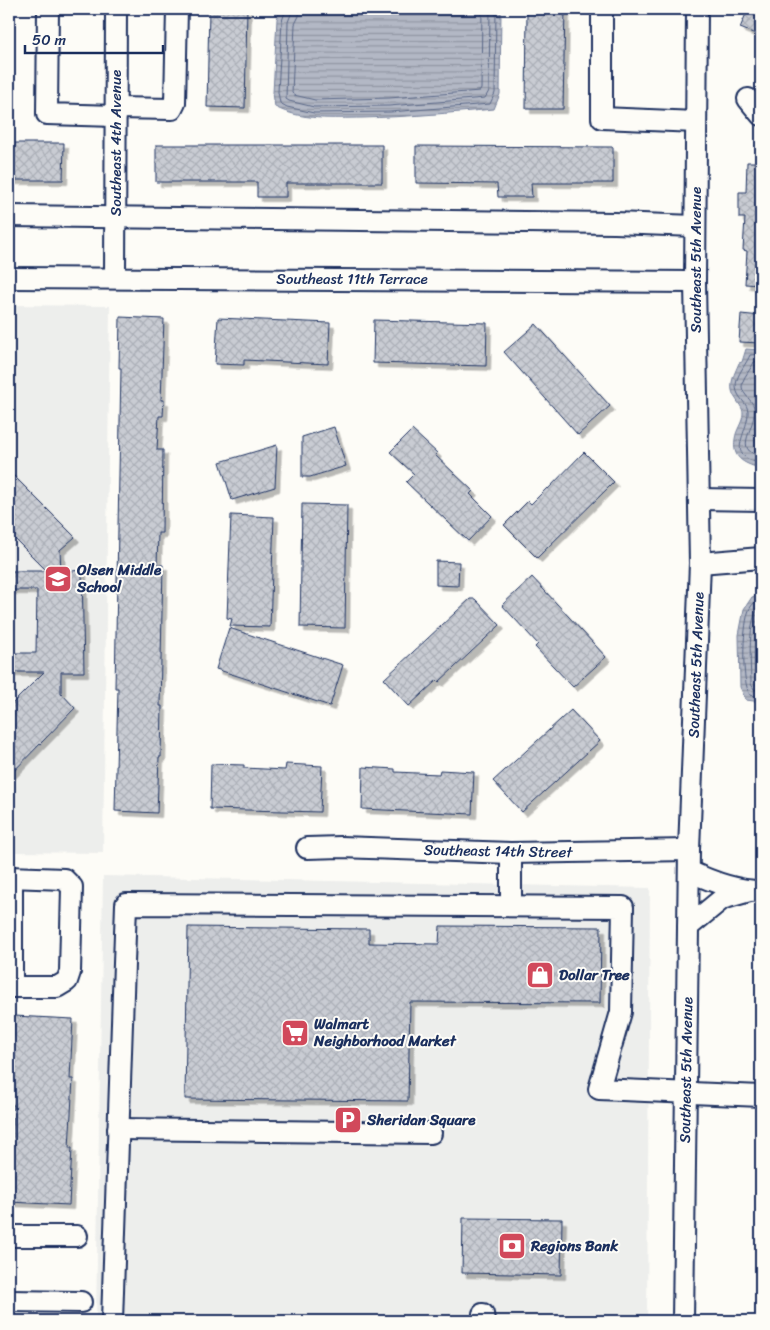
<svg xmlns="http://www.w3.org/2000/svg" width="770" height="1330" font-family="Sriracha,sans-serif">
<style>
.built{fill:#edeeec}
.water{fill:url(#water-rules);stroke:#76819c}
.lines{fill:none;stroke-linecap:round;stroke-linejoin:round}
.shore{stroke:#586687;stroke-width:1}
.building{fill:url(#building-cross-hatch);stroke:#1b2f5e;filter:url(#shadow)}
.minor-casing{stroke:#1b2f5e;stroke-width:24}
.minor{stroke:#fdfcf7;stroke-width:20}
.labels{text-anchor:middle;stroke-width:4;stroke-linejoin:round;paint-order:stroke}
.street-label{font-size:15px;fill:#1b2f5e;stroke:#fdfcf7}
.poi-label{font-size:15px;font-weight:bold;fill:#1b2f5e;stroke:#fdfcf7;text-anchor:start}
</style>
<defs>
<pattern id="water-rules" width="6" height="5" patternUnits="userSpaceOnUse" patternTransform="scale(1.25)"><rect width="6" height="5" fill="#b3b8c5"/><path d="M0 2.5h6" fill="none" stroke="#9196a3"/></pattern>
<pattern id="building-cross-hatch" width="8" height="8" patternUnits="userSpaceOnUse" patternTransform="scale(1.25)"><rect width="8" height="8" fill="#c9ccd3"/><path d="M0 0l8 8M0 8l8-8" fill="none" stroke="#acb0b8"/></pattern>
<filter id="shadow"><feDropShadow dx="4.5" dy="4.5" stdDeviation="0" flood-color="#0004"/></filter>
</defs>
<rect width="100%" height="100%" fill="#fdfcf7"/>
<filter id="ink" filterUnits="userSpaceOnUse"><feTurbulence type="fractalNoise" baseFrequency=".02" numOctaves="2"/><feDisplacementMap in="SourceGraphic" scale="10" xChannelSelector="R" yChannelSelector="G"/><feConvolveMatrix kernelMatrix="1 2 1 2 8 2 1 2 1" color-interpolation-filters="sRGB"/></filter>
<g filter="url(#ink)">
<g class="built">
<polygon points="9,305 110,306 103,853 9,852"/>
<polygon points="103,876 650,888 647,1321 96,1321"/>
</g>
<g class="water">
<path d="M283,9H501L500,94L494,109C450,113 406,117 362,118C333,118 302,121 275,107L273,93L277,19L279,13Z"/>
<path d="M746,349L761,350V467L759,468C743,463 732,458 735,439C736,429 743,423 743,413C743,408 738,403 736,399C727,387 734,375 739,363L742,362Z"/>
<polygon points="761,594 761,702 746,700 740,687 739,635 744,609 752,597"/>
</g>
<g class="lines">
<g class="shore">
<polyline points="286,9 282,21 278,92 280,103 287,107 314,113 390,112 490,104 495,93 496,9"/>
<polyline points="293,9 288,22 286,99 289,101 314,107 389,106 485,98 489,91 490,9"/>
<polyline points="300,9 299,16 295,24 292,93 294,95 315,100 389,98 480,91 481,89 482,9"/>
<path d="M761,354L750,355C745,367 731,380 738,394C741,400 747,404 748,411C749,433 723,457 761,463"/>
<path d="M761,361L754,362C751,370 742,377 742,387C743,395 752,400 754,407C758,427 730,450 761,456"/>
<path d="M761,599C755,601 750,606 748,613C743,630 741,680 750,695L761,697"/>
<path d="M761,606C746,616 751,667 751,684L754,689L761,691"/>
<polyline points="761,618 758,636 759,681 761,683"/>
</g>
</g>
<g class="building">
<polygon points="209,9 247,9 245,108 207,107"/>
<polygon points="527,9 565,9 563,109 526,109"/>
<polygon points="748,9 761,9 761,36 740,28"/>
<polygon points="9,143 64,143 63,180 9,180"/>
<polygon points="156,145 382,145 382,183 286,183 286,197 257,197 257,182 156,182"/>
<polygon points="416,146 613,147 613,183 531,183 532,197 498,197 497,184 416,183"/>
<polygon points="747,162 761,162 761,285 745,284 747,251 743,250 745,218 739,218 739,192 746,192"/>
<polygon points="741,314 761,316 761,343 739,342"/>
<polygon points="120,317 164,319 161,400 164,400 163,416 159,416 157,450 163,450 162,533 158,533 157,565 163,565 160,706 162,706 161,757 159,757 157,813 115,811 118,688 115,688 121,368 119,368"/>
<polygon points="218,318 330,323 328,364 244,360 244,365 215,364"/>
<polygon points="374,320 487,323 486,366 373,363"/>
<polygon points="536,324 610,406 578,435 504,352"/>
<polygon points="334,427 346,466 310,477 302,477 302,437"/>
<polygon points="412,430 437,453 435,455 473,491 470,494 492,516 468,541 406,482 414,474 390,452"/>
<polygon points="277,445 275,487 232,500 220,462"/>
<polygon points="584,452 614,482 537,558 504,525 528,501 531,504 547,488 548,489"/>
<polygon points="9,471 75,537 60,550 61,572 82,570 84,672 61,672 61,693 75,708 9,776 9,707 44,672 9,672 10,653 36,653 37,590 10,590 10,571 47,571 9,533"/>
<polygon points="302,504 347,505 345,628 300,627"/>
<polygon points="231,515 274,517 270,627 230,626 232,619 227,618"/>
<polygon points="436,561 459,562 458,586 436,585"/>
<polygon points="532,577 606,657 573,687 535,647 538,644 502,605"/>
<polygon points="470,599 475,599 500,625 439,682 437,680 409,706 384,679"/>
<polygon points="229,628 343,665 330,706 216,669"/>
<polygon points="571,710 600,741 522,812 493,781"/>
<polygon points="211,764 244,765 244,768 285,770 286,764 322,766 320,812 210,809"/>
<polygon points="363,767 395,769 395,772 439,774 440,770 474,772 472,814 362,809"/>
<polygon points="440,926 601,927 600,1003 410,1002 408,1101 185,1099 188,927 369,929 369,943 439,944"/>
<polygon points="14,1016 73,1019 70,1079 73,1079 69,1148 72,1148 69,1205 9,1202 14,1105 9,1105"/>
<polygon points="463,1218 562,1219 561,1275 462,1273"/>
</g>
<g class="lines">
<g class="minor-casing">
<g id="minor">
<polyline points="48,9 47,114 116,116"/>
<polyline points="602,9 602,118 696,122"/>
<polyline points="748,99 761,115"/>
<polyline points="116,108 172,109 175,103 177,9"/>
<polyline points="9,216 615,223 695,226"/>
<polyline points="9,278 695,282"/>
<polyline points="115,278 116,9"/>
<polyline points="699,499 761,500"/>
<polyline points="700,563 761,558"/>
<polyline points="307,848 341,847 511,853 689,850"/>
<path d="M689,871C712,882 736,891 761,891"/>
<polyline points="9,877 64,879 72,887 70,972 67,981 57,987 9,987"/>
<polyline points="12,878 12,987"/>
<polyline points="511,905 511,853"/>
<polyline points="688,927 722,899 750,891"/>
<polyline points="118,1129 431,1133"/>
<polyline points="9,1236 77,1236"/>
<polyline points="9,1301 81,1302"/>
<polyline points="483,1314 484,1321"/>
<polyline points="112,1321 126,904 623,907 621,1012 599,1089 761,1096"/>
<polyline points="683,1321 689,850 700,563 695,282 697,9"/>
</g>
</g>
<use href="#minor" class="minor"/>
</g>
</g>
<defs>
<g id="school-square" transform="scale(1.4375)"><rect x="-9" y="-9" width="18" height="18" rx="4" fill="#d1495b" stroke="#fdfcf7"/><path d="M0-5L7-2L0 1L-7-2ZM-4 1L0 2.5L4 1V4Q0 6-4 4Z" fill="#fff"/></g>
<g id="shop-square" transform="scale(1.4375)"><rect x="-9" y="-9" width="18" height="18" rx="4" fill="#d1495b" stroke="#fdfcf7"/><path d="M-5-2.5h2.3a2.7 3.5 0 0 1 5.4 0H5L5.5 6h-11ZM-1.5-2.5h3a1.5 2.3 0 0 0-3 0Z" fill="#fff"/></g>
<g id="supermarket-square" transform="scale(1.4375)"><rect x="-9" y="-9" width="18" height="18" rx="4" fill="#d1495b" stroke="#fdfcf7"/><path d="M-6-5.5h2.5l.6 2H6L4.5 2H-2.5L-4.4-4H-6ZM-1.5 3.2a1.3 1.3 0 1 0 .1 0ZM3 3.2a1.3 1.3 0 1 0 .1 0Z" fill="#fff"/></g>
<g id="parking-square" transform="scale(1.4375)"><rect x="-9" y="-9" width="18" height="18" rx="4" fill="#d1495b" stroke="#fdfcf7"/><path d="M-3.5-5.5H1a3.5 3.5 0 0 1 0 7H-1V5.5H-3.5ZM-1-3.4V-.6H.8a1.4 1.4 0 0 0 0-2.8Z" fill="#fff"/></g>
<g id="bank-square" transform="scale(1.4375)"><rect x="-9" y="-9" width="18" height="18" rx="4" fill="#d1495b" stroke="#fdfcf7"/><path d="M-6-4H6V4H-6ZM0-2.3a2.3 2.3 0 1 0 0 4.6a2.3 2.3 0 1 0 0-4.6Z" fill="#fff"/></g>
</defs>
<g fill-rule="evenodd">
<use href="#school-square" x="58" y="579"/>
<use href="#shop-square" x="540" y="975"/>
<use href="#supermarket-square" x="295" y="1033"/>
<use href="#parking-square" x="348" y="1120"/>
<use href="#bank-square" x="512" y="1246"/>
</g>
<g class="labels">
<g class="street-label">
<text transform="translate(116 143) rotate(-90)" y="5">Southeast 4th Avenue</text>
<text transform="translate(696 260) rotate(-90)" y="5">Southeast 5th Avenue</text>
<text x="352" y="284">Southeast 11th Terrace</text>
<text transform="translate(696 665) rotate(-88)" y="5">Southeast 5th Avenue</text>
<text transform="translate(498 851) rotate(1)" y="5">Southeast 14th Street</text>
<text transform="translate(686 1070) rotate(-89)" y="5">Southeast 5th Avenue</text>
</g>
<g class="poi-label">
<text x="77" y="575">Olsen Middle<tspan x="77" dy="17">School</tspan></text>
<text x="559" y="980">Dollar Tree</text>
<text x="314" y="1029">Walmart<tspan x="314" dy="17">Neighborhood Market</tspan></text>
<text x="367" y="1125">Sheridan Square</text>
<text x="531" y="1251">Regions Bank</text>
</g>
</g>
<rect width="770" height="1330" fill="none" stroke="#fdfcf7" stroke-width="30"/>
<rect x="15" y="15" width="740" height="1300" fill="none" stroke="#1b2f5e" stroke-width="2" filter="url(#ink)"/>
<path d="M25 45v8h138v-8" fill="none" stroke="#1b2f5e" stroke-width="2.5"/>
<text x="32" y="45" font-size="15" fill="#1b2f5e" stroke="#fdfcf7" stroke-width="4" paint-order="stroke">50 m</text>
</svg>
